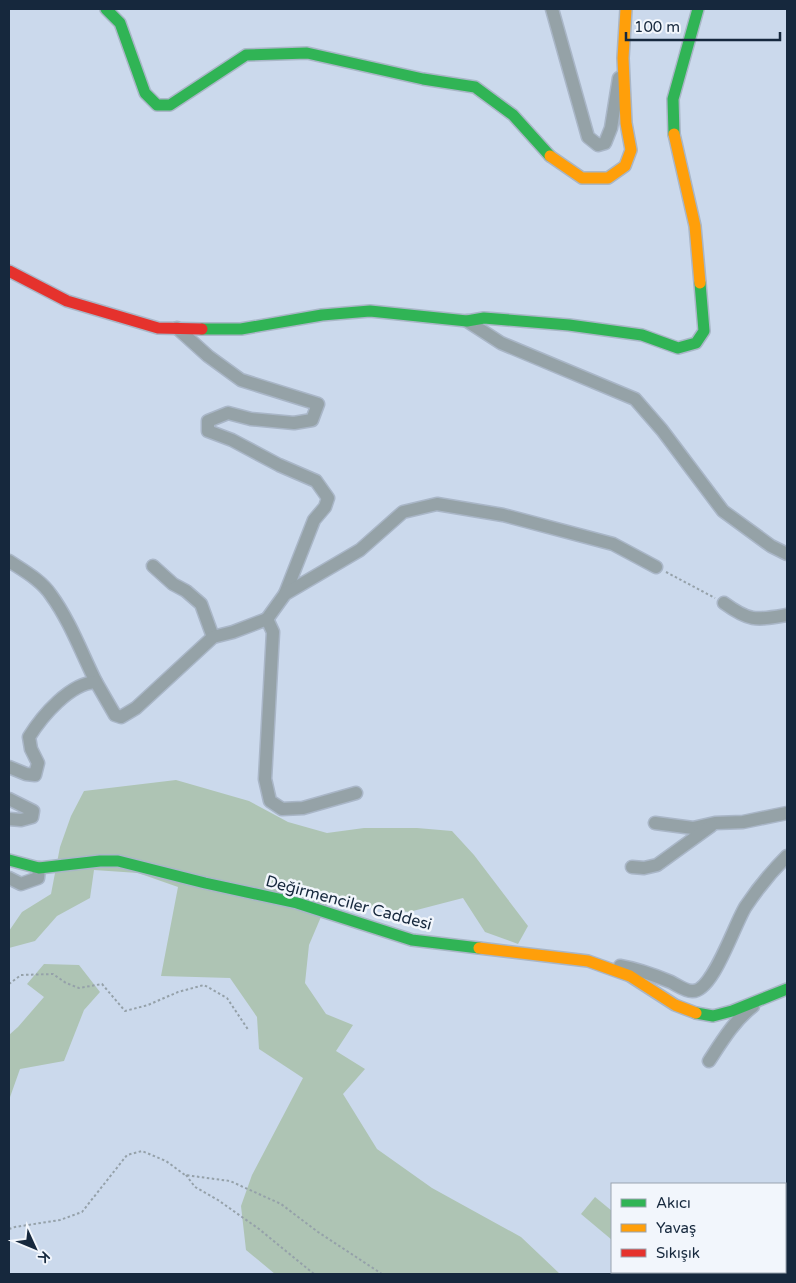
<svg xmlns="http://www.w3.org/2000/svg" width="796" height="1283" font-family="'Varela Round',sans-serif">
<style>
.green{fill:#aec4b4}
.lines{fill:none;stroke-linecap:round;stroke-linejoin:round}
.street-casing{stroke:#a9b6c7;stroke-width:15}
.fast-casing{stroke:#a9b6c7;stroke-width:14}
.slow-casing{stroke:#a9b6c7;stroke-width:14}
.jam-casing{stroke:#a9b6c7;stroke-width:14}
.path{stroke:#95a1a9;stroke-width:2;stroke-dasharray:2.5 2.5;stroke-linecap:butt}
.street{stroke:#95a2a7;stroke-width:12}
.fast{stroke:#30b455;stroke-width:11}
.slow{stroke:#ff9f0a;stroke-width:11}
.jam{stroke:#e5322d;stroke-width:11}
.labels{text-anchor:middle;stroke-width:5;stroke-linejoin:round;paint-order:stroke}
.street-label{font-size:16px;fill:#16283d;stroke:#f2f6fc}
</style>
<rect width="100%" height="100%" fill="#cbd9ec"/>
<g class="green">
<polygon points="176,780 249,801 288,822 327,833 364,828 417,828 452,831 474,855 528,926 518,944 485,932 463,898 409,912 373,908 329,898 309,945 305,983 326,1014 353,1025 336,1051 365,1069 343,1094 377,1149 432,1188 521,1237 560,1274 275,1274 246,1250 241,1206 252,1175 303,1078 259,1049 257,1017 230,978 161,976 178,887 138,873 94,870 90,898 57,916 35,941 9,948 9,931 22,912 51,894 60,847 71,816 84,791"/>
<polygon points="44,964 79,965 100,992 84,1010 64,1061 20,1069 9,1100 9,1035 18,1027 44,997 27,984"/>
<polygon points="595,1197 612,1211 612,1240 581,1214"/>
</g>
<g class="lines">
<g class="street-casing">
<g id="street">
<polyline points="552,9 588,137 598,145 605,143 611,128 619,78"/>
<polyline points="467,321 501,343 635,399 662,430 723,511 771,546 787,554"/>
<polyline points="177,328 208,356 241,380 318,404 312,420 294,423 251,419 228,413 208,421 208,431 232,440 279,465 316,481 328,498 325,507 314,520 285,594"/>
<path d="M9,561C24,571 41,580 51,595C70,621 82,654 96,682"/>
<polyline points="153,566 173,584 186,591 201,604 213,637"/>
<path d="M724,603C750,622 756,620 787,615"/>
<polyline points="267,619 285,594 360,550 403,512 437,504 503,515 613,544 656,567"/>
<path d="M9,767L26,774L35,775L38,763L31,749L29,737C42,716 70,683 96,682L115,715L121,717L136,708L213,637L233,632L267,619L273,632L265,779L270,801L282,809L303,808L356,793"/>
<polyline points="9,799 33,811 32,817 21,820 9,819"/>
<polyline points="655,823 693,828 715,823 743,822 787,813"/>
<polyline points="632,867 644,868 657,865 711,826"/>
<polyline points="9,878 21,884 38,878 39,868"/>
<path d="M620,966C638,969 654,975 671,982C677,985 685,991 692,991C713,993 735,922 746,906C758,888 771,872 787,856"/>
<path d="M709,1061C722,1041 734,1021 753,1006"/>
</g>
</g>
<g class="fast-casing">
<g id="fast">
<polyline points="106,9 120,23 145,93 157,105 170,105 246,55 307,53 423,79 475,87 513,115 550,156"/>
<polyline points="674,134 673,99 698,9"/>
<polyline points="202,329 241,329 322,315 370,311 467,321 484,318 569,325 642,335 678,348 696,343 704,331 700,283"/>
<polyline points="9,860 39,868 100,861 118,861 205,883 297,903 412,940 479,948"/>
<polyline points="696,1013 713,1016 732,1011 787,989"/>
</g>
</g>
<g class="slow-casing">
<g id="slow">
<polyline points="674,134 695,226 700,283"/>
<polyline points="550,156 582,178 608,178 625,166 631,150 626,123 623,58 626,9"/>
<polyline points="479,948 588,961 630,976 675,1005 696,1013"/>
</g>
</g>
<g class="jam-casing">
<polyline id="jam" points="9,271 67,301 158,328 202,329"/>
</g>
<g class="path">
<polyline points="666,572 715,598"/>
<polyline points="9,984 21,975 53,974 66,983 79,988 102,984 125,1011 148,1005 178,992 204,985 227,998 249,1031"/>
<polyline points="186,1175 195,1187 218,1200 259,1229 314,1274"/>
<polyline points="9,1229 15,1227 60,1220 82,1212 127,1155 142,1151 166,1161 185,1175 230,1181 281,1204 318,1232 382,1274"/>
</g>
<use href="#street" class="street"/>
<use href="#fast" class="fast"/>
<use href="#slow" class="slow"/>
<use href="#jam" class="jam"/>
</g>
<g class="labels">
<g class="street-label">
<text transform="translate(349 902) rotate(15)" y="6">Değirmenciler Caddesi</text>
</g>
</g>
<rect width="796" height="1283" fill="none" stroke="#16283d" stroke-width="20"/>
<rect x="611" y="1183" width="175" height="90" fill="#f2f6fc" stroke="#9aa4b0"/>
<rect x="621" y="1199" width="25" height="8" fill="#30b455" stroke="#9aa4b0"/>
<text x="656" y="1208" font-size="15" fill="#16283d">Akıcı</text>
<rect x="621" y="1224" width="25" height="8" fill="#ff9f0a" stroke="#9aa4b0"/>
<text x="656" y="1233" font-size="15" fill="#16283d">Yavaş</text>
<rect x="621" y="1249" width="25" height="8" fill="#e5322d" stroke="#9aa4b0"/>
<text x="656" y="1258" font-size="15" fill="#16283d">Sıkışık</text>
<g transform="translate(35 1248) rotate(134)" stroke="#f2f6fc" stroke-width="4" paint-order="stroke">
<path d="M0-4L9 19L0 12L-9 19Z" fill="#16283d"/>
<text y="-8" font-size="14" font-weight="bold" text-anchor="middle" fill="#16283d">K</text>
</g>
<path d="M626 32v8h154v-8" fill="none" stroke="#16283d" stroke-width="2.5"/>
<text x="634" y="32" font-size="15" fill="#16283d" stroke="#f2f6fc" stroke-width="4" paint-order="stroke">100 m</text>
</svg>
